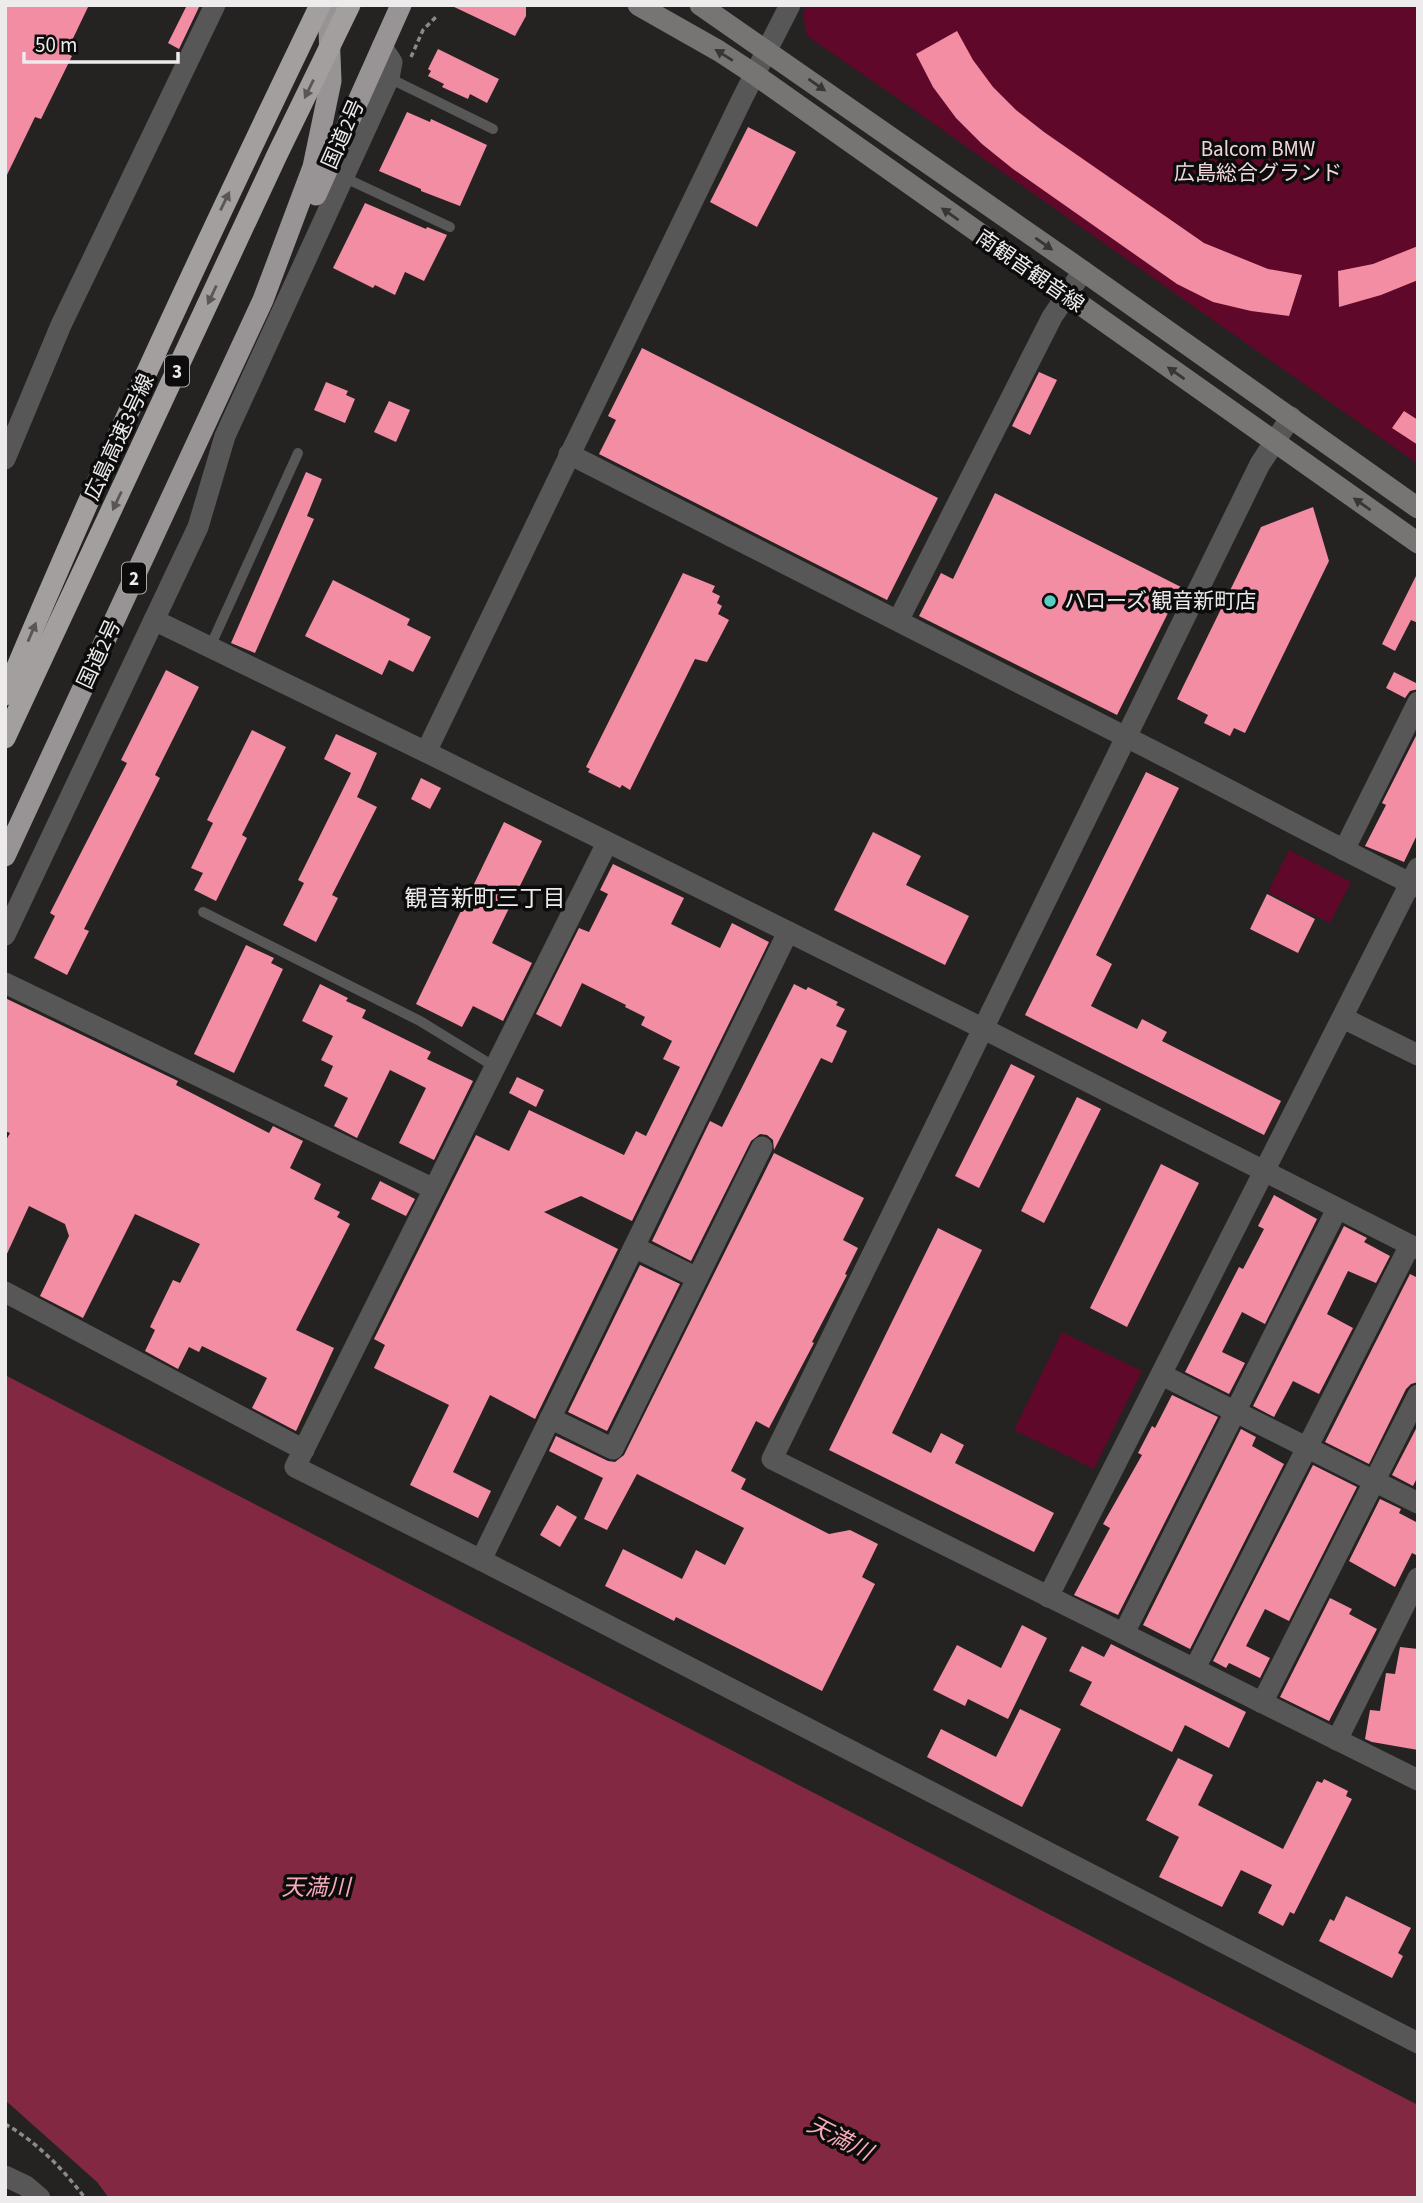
<svg xmlns="http://www.w3.org/2000/svg" width="1423" height="2203" font-family="'Source Sans 3','Noto Sans JP',sans-serif">
<style>
.green{fill:#5f0829}
.water{fill:#822843}
.building{fill:#f38da4}
.lines{fill:none;stroke-linecap:round;stroke-linejoin:round}
.path{stroke:#8c8989;stroke-width:3.5;stroke-dasharray:5 3.5;stroke-linecap:butt}
.service{stroke:#585757;stroke-width:10}
.minor{stroke:#585757;stroke-width:21}
.tertiary{stroke:#585757;stroke-width:21}
.secondary{stroke:#777474;stroke-width:21}
.trunk{stroke:#989495;stroke-width:21}
.motorway{stroke:#a39f9f;stroke-width:21}
.oneway{fill:#373636}
.oneway2{fill:#585656}
.poi-dot{fill:#57cec2;stroke:#0d0c0c;stroke-width:2.5}
.labels{text-anchor:middle;stroke-width:7;stroke-linejoin:round;paint-order:stroke}
.shield{fill:#0d0c0c;stroke:#aaa8a8;stroke-width:2}
.shield-label{font-size:19px;font-weight:bold;fill:#edebeb}
.street-label{font-size:21px;fill:#edebeb;stroke:#0d0c0c}
.park-label{font-size:21px;fill:#f1d6db;stroke:#0d0c0c}
.poi-label{font-size:21px;fill:#edebeb;stroke:#0d0c0c;text-anchor:start}
.neighbourhood-label{font-size:23px;fill:#edebeb;stroke:#0d0c0c}
.water-label{font-size:23px;font-style:italic;fill:#f7aab9;stroke:#0d0c0c}
</style>
<rect width="100%" height="100%" fill="#252222"/>
<g class="green">
<polygon points="806,5 1418,5 1418,464 900,100 807,36 803,14"/>
<polygon points="1289,850 1351,882 1330,923 1268,892"/>
<polygon points="1062,1332 1142,1371 1094,1469 1014,1430"/>
</g>
<polygon class="water" points="5,1375 1418,2105 1418,2198 109,2198 97,2182 5,2100"/>
<g class="building">
<polygon points="5,5 89,5 66,53 72,56 41,119 35,117 5,179"/>
<polygon points="187,5 200,5 179,49 168,43"/>
<polygon points="450,5 526,5 526,16 515,36"/>
<polygon points="957,31 973,60 993,87 1016,110 1044,132 1204,243 1268,269 1302,275 1289,316 1251,311 1213,302 1177,284 1013,169 982,144 956,118 933,87 916,54"/>
<polygon points="438,49 499,79 487,103 470,94 468,99 442,87 444,84 428,76 431,71 428,69"/>
<polygon points="407,112 430,122 431,119 487,145 460,206 421,191 421,189 379,171"/>
<polygon points="748,127 796,152 757,227 710,202"/>
<polygon points="365,203 426,229 427,227 447,235 424,281 405,272 395,295 375,285 373,288 333,268"/>
<polygon points="1418,246 1418,280 1381,295 1339,307 1338,271 1373,264"/>
<polygon points="642,348 938,498 887,600 599,454 616,420 608,416"/>
<polygon points="1039,372 1057,380 1030,435 1012,426"/>
<polygon points="326,382 348,391 346,395 355,399 345,423 314,410"/>
<polygon points="389,401 410,410 396,442 374,432"/>
<polygon points="1404,411 1418,420 1418,445 1392,428"/>
<polygon points="306,472 322,479 307,516 314,519 255,653 231,643"/>
<polygon points="995,493 1181,587 1117,715 919,616 941,573 953,579"/>
<polygon points="1313,507 1329,561 1245,733 1234,728 1230,736 1204,723 1208,715 1177,699 1261,527"/>
<polygon points="1418,572 1418,623 1411,620 1395,651 1382,644"/>
<polygon points="683,573 715,586 712,592 720,596 717,603 722,606 718,614 729,620 707,662 695,659 630,790 622,785 620,788 588,772 590,769 586,767"/>
<polygon points="333,580 410,619 407,625 431,637 413,672 389,660 382,675 305,636"/>
<polygon points="166,670 199,687 155,775 160,778 84,929 89,931 67,975 34,958 55,916 50,913 127,763 121,760"/>
<polygon points="1394,672 1418,684 1418,689 1410,691 1405,698 1386,688"/>
<polygon points="252,730 286,747 242,835 247,838 216,901 194,890 203,873 191,868 213,823 207,820"/>
<polygon points="1418,732 1418,833 1404,862 1365,846 1386,805 1382,803"/>
<polygon points="336,734 377,753 357,797 377,807 332,895 338,898 316,942 283,925 304,883 298,880 351,773 324,759"/>
<polygon points="1146,772 1179,788 1096,955 1112,964 1091,1006 1137,1029 1142,1019 1167,1032 1162,1041 1281,1101 1264,1135 1025,1015"/>
<polygon points="421,778 441,788 430,809 411,799"/>
<polygon points="504,822 542,841 492,943 532,963 503,1021 473,1006 462,1027 416,1004"/>
<polygon points="873,832 921,856 906,885 969,916 945,965 834,910"/>
<polygon points="613,864 684,898 671,924 720,948 732,923 769,942 632,1221 581,1196 544,1212 618,1249 535,1419 490,1395 453,1472 491,1491 478,1518 410,1485 449,1405 374,1368 385,1345 374,1339 476,1135 509,1151 529,1110 624,1155 636,1131 646,1136 680,1067 663,1059 672,1041 641,1025 645,1017 625,1007 626,1005 582,983 561,1027 536,1014 579,928 589,932 608,894 600,890"/>
<polygon points="1267,894 1315,919 1298,953 1250,929"/>
<polygon points="246,945 274,958 271,963 283,969 234,1073 194,1054"/>
<polygon points="320,984 348,998 346,1001 366,1010 362,1018 431,1052 427,1059 473,1081 434,1160 399,1143 426,1088 390,1070 357,1138 334,1126 348,1098 324,1086 333,1066 321,1060 333,1036 302,1021"/>
<polygon points="794,984 806,990 808,987 838,1002 836,1005 845,1009 836,1026 847,1031 832,1063 821,1058 774,1150 773,1140 767,1135 760,1134 751,1141 691,1261 652,1241 710,1121 722,1127"/>
<polygon points="5,998 178,1081 176,1085 269,1133 273,1126 303,1141 290,1168 321,1184 314,1199 340,1212 337,1217 350,1224 296,1330 334,1348 296,1431 252,1408 267,1378 202,1346 199,1352 189,1347 178,1369 145,1351 155,1330 150,1327 173,1280 180,1283 200,1244 135,1214 83,1318 40,1296 69,1236 65,1224 29,1206 5,1258 5,1142 10,1133 5,1131"/>
<polygon points="1011,1064 1035,1076 979,1188 955,1176"/>
<polygon points="517,1077 544,1090 536,1107 509,1093"/>
<polygon points="1077,1097 1101,1109 1044,1223 1021,1211"/>
<polygon points="774,1153 864,1198 843,1240 858,1248 845,1274 847,1275 812,1342 814,1343 769,1428 756,1421 731,1471 746,1479 741,1489 829,1534 850,1530 878,1544 862,1577 875,1584 822,1691 676,1617 674,1621 605,1586 623,1549 682,1579 696,1550 725,1565 744,1528 637,1474 607,1530 584,1519 603,1478 549,1451 556,1436 608,1461 615,1462 624,1455"/>
<polygon points="1161,1164 1199,1183 1127,1327 1090,1308"/>
<polygon points="380,1181 415,1199 406,1216 371,1199"/>
<polygon points="1274,1195 1317,1219 1265,1324 1242,1312 1222,1352 1245,1363 1229,1394 1185,1372 1239,1267 1243,1269 1264,1229 1258,1226"/>
<polygon points="1344,1226 1367,1238 1364,1242 1390,1256 1376,1283 1348,1271 1327,1314 1353,1328 1319,1394 1293,1381 1274,1417 1253,1406"/>
<polygon points="938,1228 982,1250 892,1433 931,1453 941,1433 964,1445 955,1463 1054,1513 1034,1552 829,1450"/>
<polygon points="640,1265 680,1284 607,1431 568,1412"/>
<polygon points="1410,1274 1418,1278 1418,1382 1411,1384 1406,1389 1369,1464 1325,1442"/>
<polygon points="1172,1395 1218,1417 1118,1615 1074,1595 1110,1528 1103,1524 1142,1455 1138,1453 1152,1426 1155,1428"/>
<polygon points="1418,1425 1418,1476 1413,1486 1392,1475"/>
<polygon points="1241,1429 1256,1437 1252,1446 1284,1464 1190,1649 1143,1625"/>
<polygon points="1313,1465 1357,1487 1289,1621 1265,1609 1246,1646 1270,1658 1260,1678 1229,1663 1226,1668 1213,1661"/>
<polygon points="1380,1499 1401,1509 1399,1513 1418,1523 1418,1556 1412,1553 1395,1587 1349,1561"/>
<polygon points="557,1505 577,1517 560,1547 540,1535"/>
<polygon points="1330,1598 1352,1609 1349,1614 1377,1629 1329,1721 1280,1697"/>
<polygon points="1022,1625 1047,1638 1008,1719 968,1699 965,1706 933,1690 957,1645 1001,1668"/>
<polygon points="1111,1644 1246,1712 1229,1748 1185,1725 1172,1752 1080,1705 1092,1682 1069,1671 1082,1646 1104,1657"/>
<polygon points="1400,1647 1418,1649 1418,1750 1372,1742 1365,1739 1370,1710 1380,1711 1386,1673 1395,1674"/>
<polygon points="1020,1709 1061,1729 1022,1807 927,1757 941,1729 996,1757"/>
<polygon points="1178,1758 1213,1775 1198,1805 1283,1849 1317,1781 1322,1783 1324,1779 1348,1791 1346,1796 1352,1799 1294,1914 1290,1912 1283,1926 1258,1913 1272,1885 1241,1870 1222,1907 1159,1877 1179,1837 1146,1820"/>
<polygon points="1346,1896 1411,1928 1398,1953 1403,1956 1392,1978 1319,1941 1330,1919 1334,1921"/>
</g>
<g class="lines">
<g class="path">
<polyline points="411,57 423,30 438,15"/>
<path d="M5,2124C37,2142 63,2169 85,2198"/>
</g>
<g class="service">
<polyline points="389,78 493,129"/>
<polyline points="343,177 450,227"/>
<polyline points="210,647 298,453"/>
<polyline points="203,912 420,1021 495,1067"/>
</g>
<g class="minor">
<polyline points="1291,417 1260,464 772,1459 1418,1780"/>
<path d="M569,454C756,548 941,643 1126,737C1224,786 1320,839 1418,887"/>
<polyline points="5,459 61,325 215,5"/>
<polyline points="899,619 1052,317 1083,271"/>
<polyline points="154,620 426,752 984,1029 1418,1249"/>
<polyline points="607,843 295,1467 481,1560 1418,2043"/>
<polyline points="1344,850 1418,702"/>
<polyline points="5,935 198,527 225,436 389,78 392,62 382,47"/>
<polyline points="5,983 434,1189"/>
<polyline points="1343,1018 1418,1055"/>
<polyline points="634,1247 697,1278"/>
<polyline points="5,1292 304,1450"/>
<polyline points="1162,1375 1418,1503"/>
<polyline points="550,1418 613,1449 762,1147"/>
<polyline points="481,1560 788,932"/>
<polyline points="1048,1597 1418,868"/>
<polyline points="1124,1633 1337,1209"/>
<polyline points="1195,1668 1410,1245"/>
<polyline points="1262,1703 1418,1395"/>
<polyline points="1337,1740 1418,1578"/>
<polyline points="5,2176 26,2186 40,2198"/>
</g>
<polyline class="tertiary" points="426,752 742,99 790,5"/>
<g class="secondary">
<polyline points="638,5 719,51 754,74 1418,543"/>
<polyline points="700,5 1083,271 1418,508"/>
</g>
<g class="trunk">
<polyline points="316,195 401,5"/>
<polyline points="5,856 263,300 313,167 331,81 328,5"/>
</g>
<g class="motorway">
<path d="M5,695C103,461 210,233 320,5"/>
<polyline points="5,738 277,155 350,5"/>
</g>
</g>
<defs><path id="oneway-solid" d="M-6-.8H1V-3.2L6.5 0L1 3.2V.8H-6Z" transform="scale(1.75)"/></defs>
<g class="oneway">
<use href="#oneway-solid" transform="translate(724 55) rotate(-148)"/>
<use href="#oneway-solid" transform="translate(817 85) rotate(35)"/>
<use href="#oneway-solid" transform="translate(950 214) rotate(-145)"/>
<use href="#oneway-solid" transform="translate(1044 244) rotate(35)"/>
<use href="#oneway-solid" transform="translate(1176 373) rotate(-145)"/>
<use href="#oneway-solid" transform="translate(1362 504) rotate(-145)"/>
</g>
<g class="oneway2">
<use href="#oneway-solid" transform="translate(309 89) rotate(116)"/>
<use href="#oneway-solid" transform="translate(225 201) rotate(-64)"/>
<use href="#oneway-solid" transform="translate(212 295) rotate(115)"/>
<use href="#oneway-solid" transform="translate(117 501) rotate(115)"/>
<use href="#oneway-solid" transform="translate(32 632) rotate(-67)"/>
</g>
<circle class="poi-dot" cx="1050" cy="601" r="7"/>
<g class="labels">
<g class="shield">
<rect x="165" y="355.5" width="24" height="31" rx="5"/>
<rect x="122" y="562.5" width="24" height="31" rx="5"/>
</g>
<g class="shield-label">
<text x="177" y="378">3</text>
<text x="134" y="585">2</text>
</g>
<g class="street-label">
<text transform="translate(343 134) rotate(-66)" y="7">国道2号</text>
<text transform="translate(1030 271) rotate(35)" y="7">南観音観音線</text>
<text transform="translate(119 437) rotate(-65)" y="7">広島高速3号線</text>
<text transform="translate(99 654) rotate(-65)" y="7">国道2号</text>
</g>
<g class="park-label">
<text x="1258" y="156">Balcom BMW<tspan x="1258" dy="24">広島総合グランド</tspan></text>
</g>
<g class="poi-label">
<text x="1064" y="608">ハローズ 観音新町店</text>
</g>
<g class="neighbourhood-label">
<text x="485" y="906">観音新町三丁目</text>
</g>
<g class="water-label">
<text x="316" y="1895">天満川</text>
<text transform="translate(840 2138) rotate(27)" y="8">天満川</text>
</g>
</g>
<rect width="1423" height="2203" fill="none" stroke="#edebeb" stroke-width="14"/>
<path d="M24 52v10h154v-10" fill="none" stroke="#edebeb" stroke-width="3.5"/>
<text x="35" y="52" font-size="21" fill="#edebeb" stroke="#0d0c0c" stroke-width="5" paint-order="stroke">50 m</text>
</svg>
